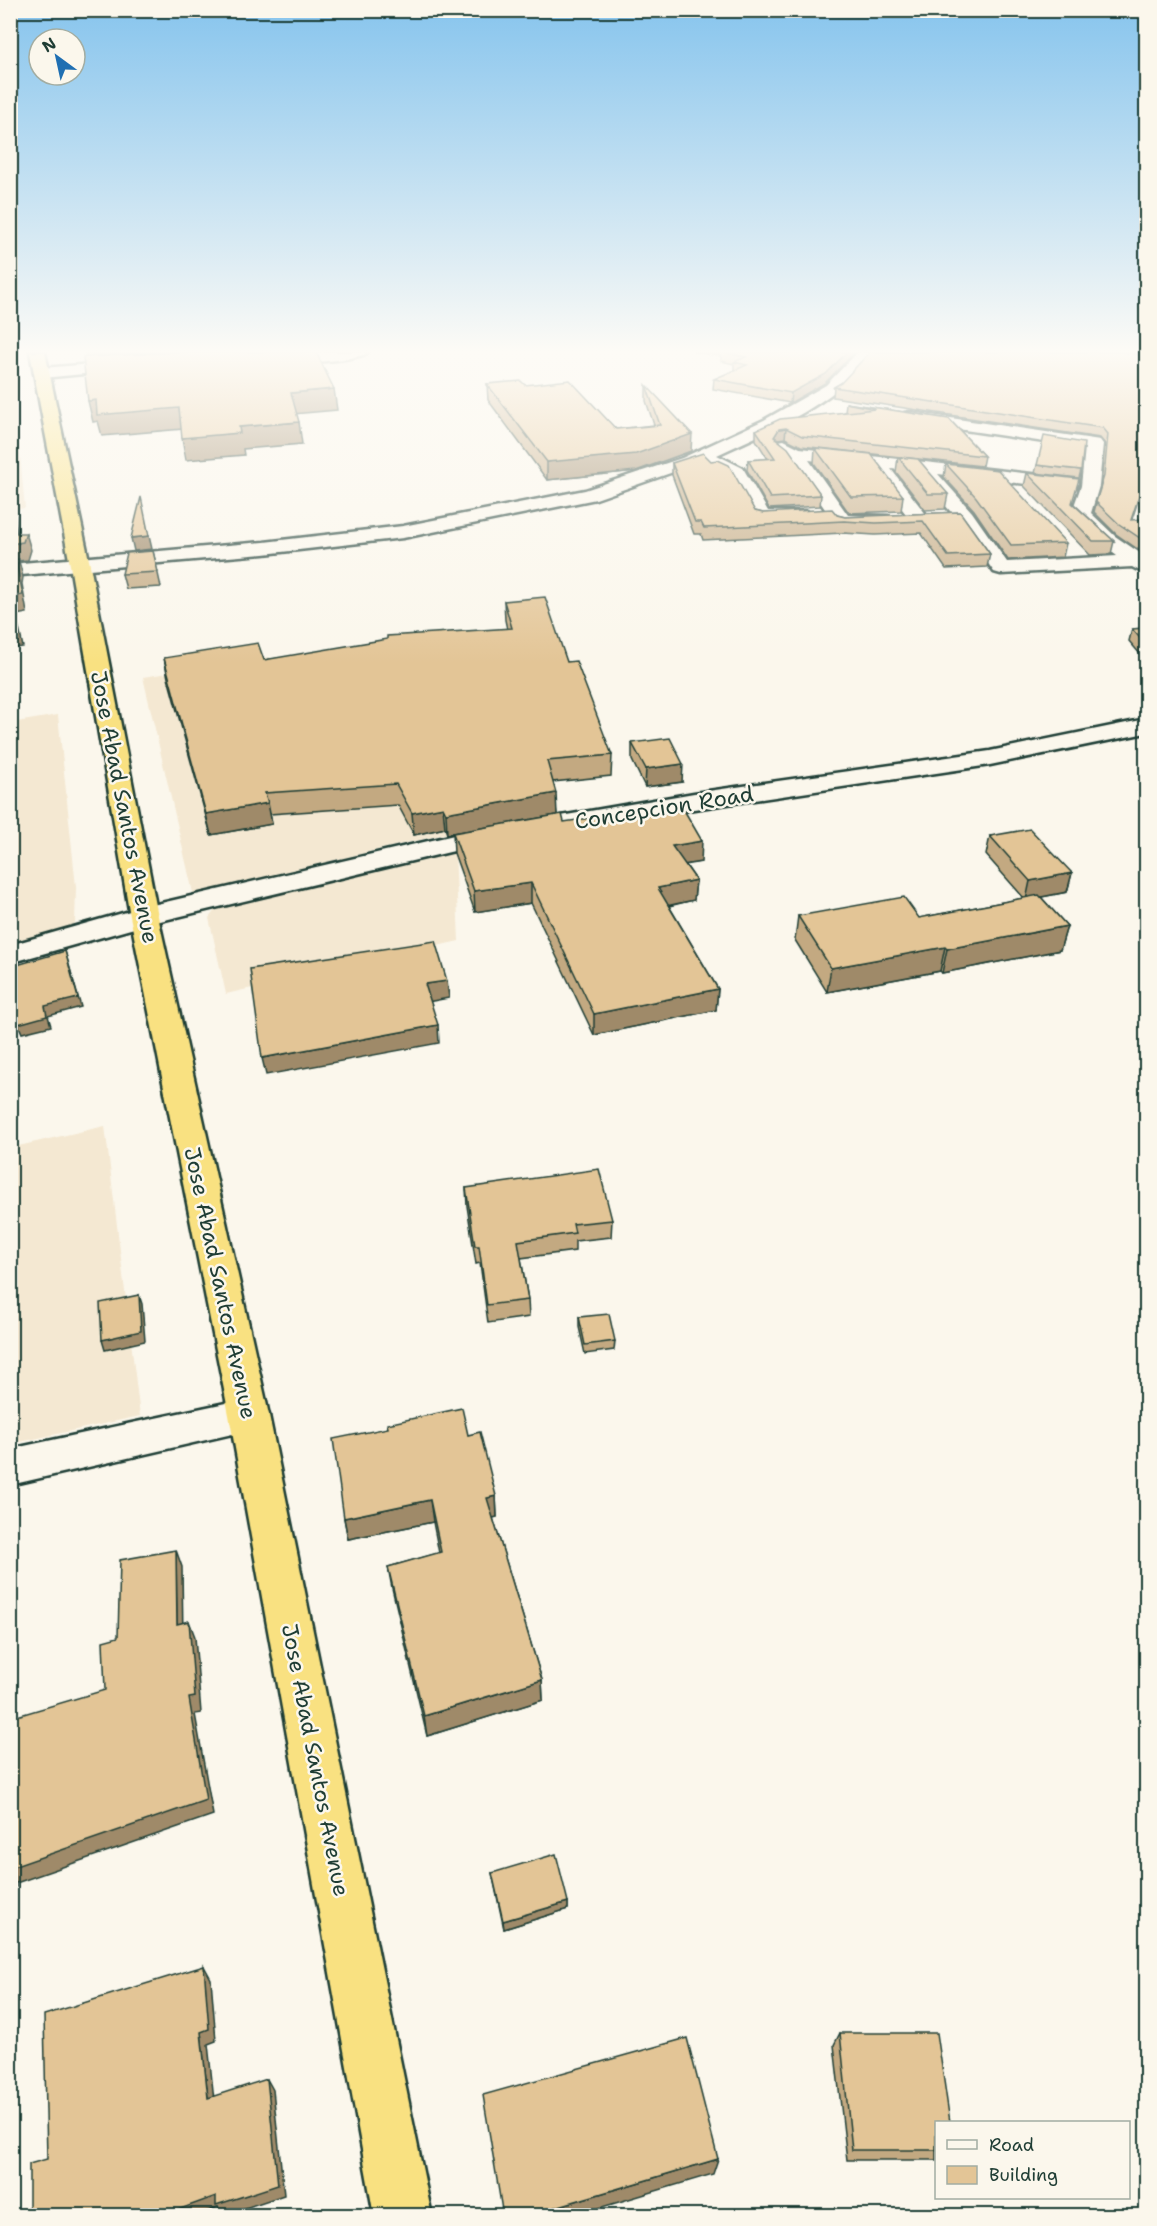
<svg xmlns="http://www.w3.org/2000/svg" width="1157" height="2226" font-family="'Shantell Sans',sans-serif">
<style>
.built{fill:#f4e8d2}
.lines{fill:none;stroke-linecap:round;stroke-linejoin:round}
.minor-casing{stroke:#1f3d34;stroke-width:5}
.tertiary-casing{stroke:#1f3d34;stroke-width:5}
.trunk-casing{stroke:#1f3d34;stroke-width:5}
.minor{fill:#fbf7ec;fill-rule:evenodd}
.tertiary{fill:#fbf7ec;fill-rule:evenodd}
.trunk{fill:#f9e181;fill-rule:evenodd}
.wall{fill:#c3a981;stroke:#1f3d34;stroke-width:1.5}
.shaded-wall{fill:#9f8a69;stroke:#1f3d34;stroke-width:1.5}
.building{fill:#e3c596;stroke:#1f3d34;stroke-width:1.5}
.labels{text-anchor:middle;stroke-width:5;stroke-linejoin:round;paint-order:stroke}
.street-label{font-size:22px;fill:#1f3d34;stroke:#fbf7ec}
</style>
<rect width="100%" height="100%" fill="#fbf7ec"/>
<filter id="ink" filterUnits="userSpaceOnUse"><feTurbulence type="fractalNoise" baseFrequency=".0167" numOctaves="2"/><feDisplacementMap in="SourceGraphic" scale="12" xChannelSelector="R" yChannelSelector="G"/><feConvolveMatrix kernelMatrix="1 2 1 2 8 2 1 2 1" color-interpolation-filters="sRGB"/></filter>
<g filter="url(#ink)">
<g class="built">
<polygon points="11,411 16,411 25,508 11,510"/>
<polygon points="269,657 277,671 507,822 444,834 222,887 194,897 143,677"/>
<polygon points="58,715 76,887 75,923 60,933 11,947 11,723"/>
<polygon points="455,852 459,941 226,994 209,918 215,910 234,902"/>
<polygon points="105,1126 140,1416 11,1444 10,1148"/>
</g>
<g class="lines">
<g class="minor-casing">
<g id="minor">
<path d="M318,352H368C360,361 275,367 267,358L275,353Z"/>
<path d="M858,352H874C836,404 773,429 717,455L743,468L768,511H807L810,515L807,519L762,523L755,521L730,475L702,462L596,499L403,538L264,554L10,576V564L264,542L403,526L585,490L682,458L764,420L826,385Z"/>
<polygon points="130,361 136,363 138,366 136,369 42,378 34,373 42,368"/>
<polygon points="910,412 1100,440 1103,444 1099,486 1091,513 1115,536 1146,557 1146,574 1132,567 1001,574 994,572 958,520 916,472 891,469 929,518 926,522 912,522 870,467 809,460 848,515 888,516 891,520 888,524 881,526 836,525 789,457 775,445 778,441 784,440 800,448 1076,479 1079,483 1076,487 1070,489 938,474 972,512 1007,562 1117,556 1101,544 1071,514 1081,486 1085,448 904,421 902,417 904,413"/>
<polygon points="249,1398 263,1403 269,1415 263,1427 10,1485 10,1449"/>
</g>
</g>
<g class="tertiary-casing">
<g id="tertiary">
<polygon points="1146,719 1146,733 990,765 694,809 555,833 546,831 542,825 546,819 555,817 694,793 990,751"/>
<polygon points="498,827 507,829 511,835 507,841 454,851 152,923 10,963 10,945 144,907 454,835"/>
</g>
</g>
<g class="trunk-casing">
<polygon id="trunk" points="30,352 45,352 90,565 158,916 269,1415 432,2216 374,2216 229,1415 130,916 70,565"/>
</g>
<use href="#minor" class="minor"/>
<use href="#tertiary" class="tertiary"/>
<use href="#trunk" class="trunk"/>
</g>
<g class="wall">
<polygon points="693,352 855,352 825,383 790,403 713,389 714,379 734,371 734,364 721,361 721,356"/>
<polygon points="1123,352 1146,477 1131,520 1146,519 1146,555 1116,534 1094,512 1101,484 1105,444 1100,438 833,397 834,387 841,383"/>
<polygon points="487,384 525,385 616,429 654,425 646,401 646,385 691,451 636,471 547,480 488,400"/>
<polygon points="846,403 949,419 984,456 982,466 801,446 785,438 778,439 821,495 820,506 769,509 747,470 748,460 768,459 756,440 756,430 845,412"/>
<polygon points="815,448 903,496 901,511 849,513 814,463"/>
<polygon points="898,457 948,494 945,509 925,510 896,472"/>
<polygon points="672,463 755,511 763,513 837,515 845,517 960,512 990,554 987,567 946,569 921,533 875,535 843,533 703,540 701,534 694,534 672,475"/>
<polygon points="946,464 1066,543 1063,557 1008,560 974,510 944,477"/>
<polygon points="1037,465 1081,470 1079,478 1035,473"/>
<polygon points="1027,473 1073,503 1114,541 1111,554 1090,555 1024,486"/>
<polygon points="153,551 161,587 126,589 122,574"/>
<polygon points="504,601 567,662 612,755 611,776 553,782 557,815 564,822 600,822 701,862 685,864 696,880 694,900 669,906 718,989 716,1010 594,1035 531,903 475,912 454,853 453,833 447,834 445,828 414,835 398,805 270,814 272,824 211,835 168,678 164,658 264,660 507,629 505,620"/>
<polygon points="1146,628 1146,661 1129,641 1132,629"/>
<polygon points="632,743 682,782 645,787 632,760"/>
<polygon points="990,836 1072,873 1067,892 1041,897 1067,926 1060,950 942,973 940,971 827,992 795,940 798,916 919,918 1024,898 986,855"/>
<polygon points="466,1188 612,1220 611,1237 575,1241 575,1251 521,1258 528,1300 529,1317 488,1323 480,1263 476,1264 467,1206"/>
<polygon points="579,1317 615,1341 614,1350 585,1354 579,1327"/>
<polygon points="468,1435 496,1496 497,1517 493,1518 542,1680 543,1700 427,1736 392,1588 388,1567 439,1553 433,1522 348,1539 344,1518"/>
<polygon points="492,1873 568,1902 568,1909 504,1929"/>
<polygon points="840,2033 936,2122 936,2160 847,2160 834,2045"/>
</g>
<g class="shaded-wall">
<polygon points="847,352 855,352 825,383 790,403 791,393"/>
<polygon points="334,389 337,410 293,414 291,393"/>
<polygon points="96,400 179,408 183,429 102,436 98,421 93,422 88,401"/>
<polygon points="299,422 302,444 243,449 244,455 186,460 182,438 239,427"/>
<polygon points="786,428 785,438 778,439 774,437 779,429"/>
<polygon points="692,434 691,451 636,471 547,480 547,462"/>
<polygon points="10,455 13,463 16,526 19,543 26,533 31,550 28,560 19,561 23,577 22,584 27,613 16,615 23,647 10,649 10,544 16,533 11,509"/>
<polygon points="1146,474 1146,477 1128,531 1131,520"/>
<polygon points="149,536 152,549 134,551 131,538"/>
<polygon points="683,764 682,782 645,787 646,769"/>
<polygon points="556,793 557,815 447,834 446,813"/>
<polygon points="268,803 272,824 211,835 206,814"/>
<polygon points="443,807 445,828 414,835 412,813"/>
<polygon points="702,841 701,862 671,867 672,846"/>
<polygon points="1072,873 1067,892 1026,900 1030,881"/>
<polygon points="696,880 694,900 657,908 658,888"/>
<polygon points="531,883 531,903 475,912 474,891"/>
<polygon points="1067,926 1060,950 942,973 947,949"/>
<polygon points="945,947 940,971 827,992 831,968"/>
<polygon points="65,951 81,1007 48,1016 51,1026 22,1033 18,1024 45,1006"/>
<polygon points="447,981 449,998 427,1002 425,984"/>
<polygon points="718,989 716,1010 594,1035 594,1014"/>
<polygon points="438,1025 439,1043 266,1075 262,1058"/>
<polygon points="139,1295 142,1304 145,1341 105,1350 102,1340"/>
<polygon points="496,1496 497,1517 489,1519 487,1498"/>
<polygon points="430,1500 433,1522 348,1539 344,1518"/>
<polygon points="176,1550 182,1567 183,1640 177,1624"/>
<polygon points="189,1621 195,1637 201,1713 195,1714 213,1815 16,1883 16,1887 10,1889 10,1868 189,1698"/>
<polygon points="542,1680 543,1700 427,1736 424,1716"/>
<polygon points="568,1902 568,1909 504,1929 503,1921"/>
<polygon points="204,1966 211,1979 216,2041 208,2044 215,2109 208,2098 201,2032"/>
<polygon points="267,2079 273,2090 284,2195 224,2215 218,2207 195,2216 161,2216"/>
<polygon points="718,2159 713,2174 572,2216 525,2216"/>
</g>
<g class="building">
<polygon points="86,352 164,352 85,356"/>
<polygon points="178,352 316,352 334,389 291,393 299,422 239,427 240,433 182,438 179,408 97,415 96,400 88,401 83,357"/>
<polygon points="721,352 847,352 826,374 791,393 714,379 747,365 734,362 746,357"/>
<polygon points="870,352 1123,352 1146,356 1146,474 1131,520 1146,519 1146,542 1119,524 1096,502 1104,476 1108,434 1103,428 834,387 841,383"/>
<polygon points="570,380 616,429 660,425 646,385 692,434 636,454 547,462 487,384 521,381 525,385"/>
<polygon points="846,403 949,419 984,456 802,436 786,428 779,429 774,437 788,448 821,495 770,498 748,460 775,458 756,430 780,419 875,409"/>
<polygon points="1044,436 1084,443 1081,470 1037,465"/>
<polygon points="815,448 871,454 903,496 851,497"/>
<polygon points="703,453 711,461 718,460 729,465 755,511 763,513 832,509 837,515 845,517 960,512 990,554 948,556 923,521 876,523 844,521 704,528 701,522 695,522 672,463"/>
<polygon points="898,457 918,459 948,494 928,494"/>
<polygon points="946,464 998,470 1066,543 1011,545 976,497"/>
<polygon points="1027,473 1079,479 1072,503 1114,541 1093,541"/>
<polygon points="10,493 11,509 16,533 26,533 23,542 10,544"/>
<polygon points="141,497 149,536 131,538"/>
<polygon points="153,551 158,572 122,574 127,553"/>
<polygon points="19,559 17,566 23,595 11,597 18,629 10,630 10,560"/>
<polygon points="545,597 567,662 576,661 612,755 547,761 556,793 446,813 443,807 412,813 396,784 265,793 268,803 206,814 164,658 258,643 264,660 387,639 387,636 512,628 504,601"/>
<polygon points="1146,628 1146,645 1132,629"/>
<polygon points="670,738 683,764 646,769 632,743"/>
<polygon points="684,810 702,841 672,846 696,880 658,888 718,989 594,1014 531,883 474,891 453,833 562,814 564,822 597,817 600,822"/>
<polygon points="1030,829 1072,873 1030,881 990,836"/>
<polygon points="1039,895 1067,926 947,949 945,947 831,968 798,916 904,897 919,918"/>
<polygon points="435,941 447,981 425,984 438,1025 262,1058 250,969"/>
<polygon points="65,951 78,998 45,1006 47,1016 18,1024 10,993 10,967"/>
<polygon points="599,1169 612,1220 573,1224 575,1233 518,1241 528,1300 487,1305 479,1246 475,1246 466,1188"/>
<polygon points="139,1295 141,1331 102,1340 100,1303"/>
<polygon points="609,1314 615,1341 585,1345 579,1317"/>
<polygon points="462,1408 468,1435 480,1432 496,1496 487,1498 542,1680 424,1716 388,1567 441,1552 430,1500 344,1518 333,1439 388,1428 387,1424"/>
<polygon points="176,1550 177,1624 189,1621 195,1697 189,1698 206,1800 10,1868 10,1718 105,1690 103,1641 118,1637 120,1560"/>
<polygon points="556,1854 568,1902 503,1921 492,1873"/>
<polygon points="204,1966 209,2029 201,2032 208,2098 267,2079 278,2185 216,2205 216,2196 161,2216 29,2216 29,2164 47,2159 44,2015"/>
<polygon points="840,2033 937,2033 950,2122 936,2122 936,2150 852,2150"/>
<polygon points="687,2038 718,2159 525,2216 503,2216 483,2095"/>
</g>
</g>
<linearGradient id="sky" x2="0" y2="1"><stop stop-color="#86c4ed"/><stop offset="0.53" stop-color="#fdfbf6"/><stop offset="1" stop-color="#fdfbf6" stop-opacity="0"/></linearGradient>
<rect width="1157" height="663" fill="url(#sky)"/>
<g class="labels">
<g class="street-label">
<text transform="translate(125 807) rotate(79)" y="8">Jose Abad Santos Avenue</text>
<text transform="translate(664 807) rotate(-9)" y="8">Concepcion Road</text>
<text transform="translate(221 1283) rotate(78)" y="8">Jose Abad Santos Avenue</text>
<text transform="translate(316 1760) rotate(79)" y="8">Jose Abad Santos Avenue</text>
</g>
</g>
<rect width="1157" height="2226" fill="none" stroke="#fbf7ec" stroke-width="36"/>
<rect x="18" y="18" width="1121" height="2190" fill="none" stroke="#1f3d34" stroke-width="2" filter="url(#ink)"/>
<rect x="935" y="2121" width="195" height="78" fill="#fbf7ec" stroke="#a3ada2" stroke-width="1.5"/>
<rect x="947" y="2140" width="30" height="9" fill="#fbf7ec" stroke="#a3ada2" stroke-width="1.5"/>
<text x="989" y="2151" font-size="18" fill="#1f3d34">Road</text>
<rect x="947" y="2166" width="30" height="18" fill="#e3c596" stroke="#a3ada2" stroke-width="1.5"/>
<text x="989" y="2181" font-size="18" fill="#1f3d34">Building</text>
<g transform="translate(57 57) rotate(327)"><circle r="28" fill="#fbf7ec" stroke="#a3ada2" stroke-width="1.5"/>
<path d="M0-4.5L10 22L0 15L-10 22Z" fill="#1f6fb2"/>
<text y="-9" font-size="16" font-weight="bold" text-anchor="middle" fill="#1f3d34">N</text>
</g>
</svg>
